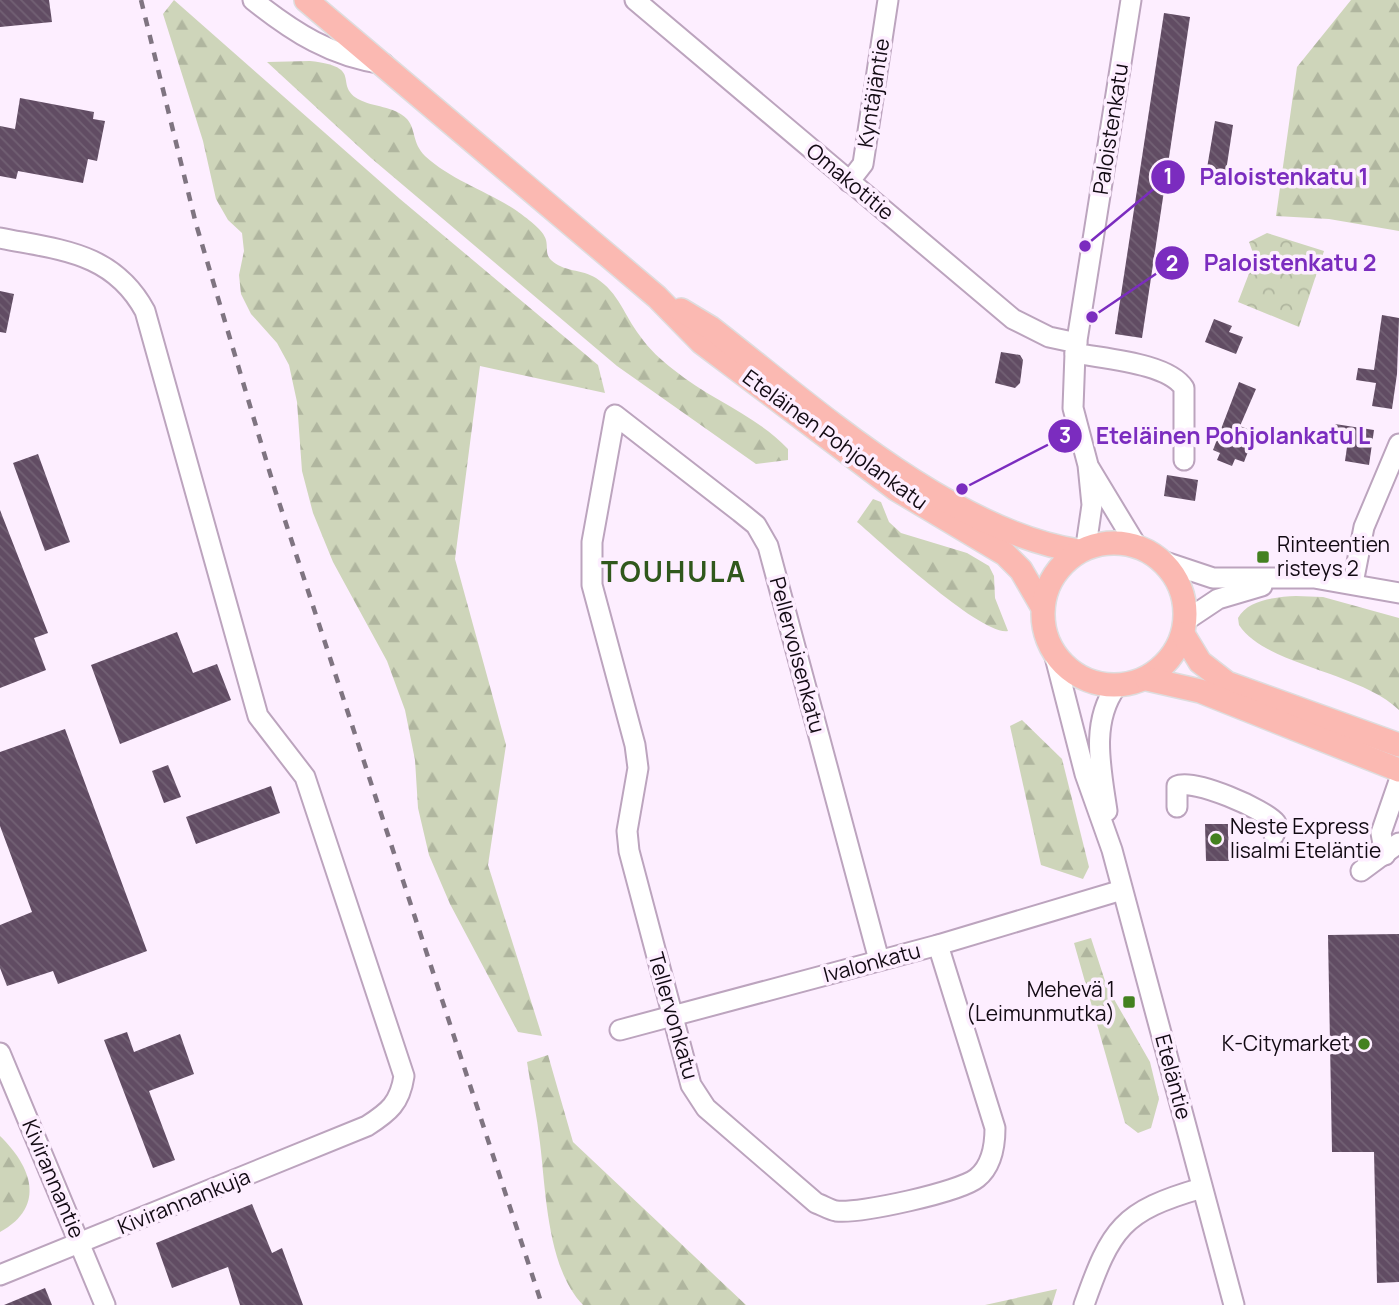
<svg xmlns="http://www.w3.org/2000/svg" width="1399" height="1305" font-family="Manrope,sans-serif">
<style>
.forest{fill:url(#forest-firs)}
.park{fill:url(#park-crowns)}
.building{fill:url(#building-back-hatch)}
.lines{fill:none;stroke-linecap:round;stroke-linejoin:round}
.minor-casing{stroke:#bca4be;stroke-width:23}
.major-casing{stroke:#deddde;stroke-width:26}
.minor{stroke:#fff;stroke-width:19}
.major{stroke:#fbb9b2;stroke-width:23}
.rail{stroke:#7f7481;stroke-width:4.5;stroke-dasharray:9 9;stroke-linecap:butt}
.poi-dot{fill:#438120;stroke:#fdeeff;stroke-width:2.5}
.labels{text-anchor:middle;stroke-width:7;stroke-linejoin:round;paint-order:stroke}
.street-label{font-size:21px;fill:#120a13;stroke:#fdeeff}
.poi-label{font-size:21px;fill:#120a13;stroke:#fdeeff;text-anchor:start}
.district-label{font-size:28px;font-weight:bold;letter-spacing:2px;fill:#30581c;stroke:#fdeeff}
.leader{fill:none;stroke:#7b2cbf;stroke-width:2.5}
.callout-dot{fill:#7b2cbf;stroke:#fdeeff;stroke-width:2.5}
.mark-label{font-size:21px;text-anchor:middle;font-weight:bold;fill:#fff}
.callout-label{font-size:23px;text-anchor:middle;font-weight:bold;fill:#7b2cbf;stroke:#fdeeff;stroke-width:7;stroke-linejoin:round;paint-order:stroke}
</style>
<defs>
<pattern id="forest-firs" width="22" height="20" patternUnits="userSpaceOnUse" patternTransform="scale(1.75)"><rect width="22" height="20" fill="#ced5ba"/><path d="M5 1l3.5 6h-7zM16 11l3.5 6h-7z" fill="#b0b69f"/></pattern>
<pattern id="park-crowns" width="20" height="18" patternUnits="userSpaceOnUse" patternTransform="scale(1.75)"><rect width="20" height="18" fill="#ced5ba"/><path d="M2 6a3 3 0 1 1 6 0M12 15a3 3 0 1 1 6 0" fill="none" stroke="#b0b69f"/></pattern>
<pattern id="building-back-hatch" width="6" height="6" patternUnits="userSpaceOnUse" patternTransform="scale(1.75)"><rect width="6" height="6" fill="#614c63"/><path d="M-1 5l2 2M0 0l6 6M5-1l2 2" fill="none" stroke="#726174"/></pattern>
</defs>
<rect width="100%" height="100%" fill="#fdeeff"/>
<g class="forest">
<polygon points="174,0 400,199 598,365 605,393 480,366 455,559 506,745 488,865 542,1036 518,1032 450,904 429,855 418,808 415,760 405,710 387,661 333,562 313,513 302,471 297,402 289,365 277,343 251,314 241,294 239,275 244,251 242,233 228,220 216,199 203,141 163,14"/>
<polygon points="1351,0 1399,0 1399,231 1329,219 1276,216 1297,67"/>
<path d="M310,61C365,67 333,84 358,99C374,108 393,105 407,119C416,129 412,143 425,156C451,180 487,191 517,211C525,217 544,230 546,240C548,248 545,254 551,260C563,272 582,269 596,278C619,293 624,315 640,336C649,349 661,360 674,370C709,399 756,415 788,449V460L756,464L617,366L371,158L267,62Z"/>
<path d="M873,499L881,502L889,522L901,533L967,553L989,566L994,576L995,598L1008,631C981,636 882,543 857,522Z"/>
<path d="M1296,596L1323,597L1399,618V710C1358,671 1266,666 1239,625L1238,618C1248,599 1277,597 1296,596Z"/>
<polygon points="1022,720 1062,759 1089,867 1083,879 1041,865 1010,726"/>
<polygon points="1091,938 1107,987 1150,1062 1159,1099 1151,1128 1138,1133 1125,1123 1074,943"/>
<path d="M548,1055L573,1142L746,1305H583C547,1268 546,1191 540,1143C537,1116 531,1089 527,1062Z"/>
<path d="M0,1136C31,1166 47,1206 0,1232Z"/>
<polygon points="1057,1289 1052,1305 985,1305"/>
</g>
<polygon class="park" points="1267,233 1324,251 1299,327 1238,302 1255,258 1249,242"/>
<g class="building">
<polygon points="0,0 49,0 52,22 0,27"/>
<polygon points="1164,13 1190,17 1142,338 1115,334"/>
<polygon points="20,98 94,112 93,119 105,121 97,161 88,159 83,183 18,171 16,179 0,176 0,126 15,129"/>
<polygon points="1215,121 1233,125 1226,171 1207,168"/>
<polygon points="0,291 14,294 6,333 0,332"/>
<polygon points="1382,315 1399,318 1397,374 1392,409 1372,406 1376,383 1356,380 1358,368 1374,370"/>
<polygon points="1214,319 1232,326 1229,332 1243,337 1236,354 1205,342"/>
<polygon points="1001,352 1020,355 1023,360 1020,383 1015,388 995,383"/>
<polygon points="1239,382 1256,389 1240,426 1250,430 1247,437 1253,439 1244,462 1235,459 1232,466 1217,460 1220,453 1213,450"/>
<polygon points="1335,424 1374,430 1369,465 1345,461 1348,440 1333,437"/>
<polygon points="38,454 70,542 45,551 13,463"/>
<polygon points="1167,475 1198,480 1195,501 1164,496"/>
<polygon points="0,510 48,633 34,638 46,670 0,688"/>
<polygon points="177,632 193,673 217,664 231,700 120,744 91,665"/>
<polygon points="65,729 147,951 58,984 53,971 7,986 0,968 0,925 32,912 0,826 0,752"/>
<polygon points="168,765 181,797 164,803 152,771"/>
<polygon points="271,786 280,813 196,844 186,817"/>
<polygon points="1205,824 1228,824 1229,861 1206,861"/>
<polygon points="1399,934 1399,1282 1377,1283 1374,1152 1332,1152 1328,935"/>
<polygon points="127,1032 134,1052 180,1034 194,1074 149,1091 175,1160 153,1168 104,1040"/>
<polygon points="252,1204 272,1253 282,1248 303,1305 240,1305 228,1267 172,1288 156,1243"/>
<polygon points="45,1288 52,1305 4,1305"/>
</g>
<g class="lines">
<g class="minor-casing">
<g id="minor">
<path d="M253,0C293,32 332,57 384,64"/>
<polyline points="635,0 1013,319 1049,337 1077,343"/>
<polyline points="849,182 863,164 888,0"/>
<path d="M0,238C60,250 113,252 145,311L258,716L305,777L404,1076C400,1103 389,1112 367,1126L0,1275"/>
<path d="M1075,353C1104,359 1168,363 1184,388V460"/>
<polyline points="1090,469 1136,545"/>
<polyline points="1086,546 1092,505 1088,465 1073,408 1075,353 1131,0"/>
<polyline points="1165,562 1213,578 1314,578 1399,593"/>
<polyline points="1353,583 1364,527 1399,444"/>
<polyline points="1185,621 1218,599 1262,586"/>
<polyline points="1054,653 1085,774 1112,850 1234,1305"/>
<path d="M1177,807V786C1193,778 1265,809 1276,823L1274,835"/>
<path d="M1107,811C1101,769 1090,723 1116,687"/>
<polyline points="1385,855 1381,833 1399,781"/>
<polyline points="1361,871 1399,843"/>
<path d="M879,960L768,546L756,525L740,512L615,415L592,542V585L635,745L638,768L627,831L629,851L691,1085L706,1108L816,1203C822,1205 830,1210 836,1211C859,1214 960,1192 977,1178C992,1166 995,1146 995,1128L938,945"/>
<polyline points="620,1030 938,945 1122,890"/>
<polyline points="0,1053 105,1305"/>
<path d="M1084,1305C1111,1228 1122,1211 1202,1188"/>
</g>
</g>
<g class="major-casing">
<g id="major">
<polyline points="306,0 657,297 701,342 896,489 1005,554 1021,570 1043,608"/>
<path d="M681,310L711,328C813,407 949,531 1079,551"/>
<circle cx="1114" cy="614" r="71"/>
<polyline points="1183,634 1200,662 1227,683 1399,745"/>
<polyline points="1147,679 1200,691 1399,770"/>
</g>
</g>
<use href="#minor" class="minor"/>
<use href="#major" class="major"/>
<polyline class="rail" points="141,0 196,224 275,490 542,1305"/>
</g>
<g class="poi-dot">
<rect x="1256" y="550" width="14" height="14" rx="3.5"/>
<circle cx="1216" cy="839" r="7"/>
<rect x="1122" y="995" width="14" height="14" rx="3.5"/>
<circle cx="1364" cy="1044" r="7"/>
</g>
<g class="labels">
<g class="street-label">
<text transform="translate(874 93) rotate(-81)" y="7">Kyntäjäntie</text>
<text transform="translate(1111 129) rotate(-81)" y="7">Paloistenkatu</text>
<text transform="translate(850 182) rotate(40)" y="7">Omakotitie</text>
<text transform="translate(835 440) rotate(36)" y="7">Eteläinen Pohjolankatu</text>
<text transform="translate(797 655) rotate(75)" y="7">Pellervoisenkatu</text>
<text transform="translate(872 963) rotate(-15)" y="7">Ivalonkatu</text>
<text transform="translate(673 1016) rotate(74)" y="7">Tellervonkatu</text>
<text transform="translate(1173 1077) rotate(75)" y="7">Eteläntie</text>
<text transform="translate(53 1179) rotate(67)" y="7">Kivirannantie</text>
<text transform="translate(184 1202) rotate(-22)" y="7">Kivirannankuja</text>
</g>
<g class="poi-label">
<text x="1277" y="552">Rinteentien<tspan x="1277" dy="24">risteys 2</tspan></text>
<text x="1230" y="834">Neste Express<tspan x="1230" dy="24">Iisalmi Eteläntie</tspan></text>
<text x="1115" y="997" text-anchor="end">Mehevä 1<tspan x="1115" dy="24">(Leimunmutka)</tspan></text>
<text x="1350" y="1051" text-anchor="end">K-Citymarket</text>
</g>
<g class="district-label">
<text x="674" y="582">TOUHULA</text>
</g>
</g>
<path class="leader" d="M1085 246L1168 177M1092 317L1172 263M962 489L1065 436"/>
<g class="callout-dot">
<circle cx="1085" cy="246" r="7"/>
<circle cx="1092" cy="317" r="7"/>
<circle cx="962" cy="489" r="7"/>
<circle cx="1168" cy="177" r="18"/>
<circle cx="1172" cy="263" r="18"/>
<circle cx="1065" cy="436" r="18"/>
</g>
<g class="mark-label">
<text x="1168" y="184">1</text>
<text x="1172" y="271">2</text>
<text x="1065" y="443">3</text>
</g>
<g class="callout-label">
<text x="1284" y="185">Paloistenkatu 1</text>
<text x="1290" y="271">Paloistenkatu 2</text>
<text x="1233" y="444">Eteläinen Pohjolankatu L</text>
</g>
</svg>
